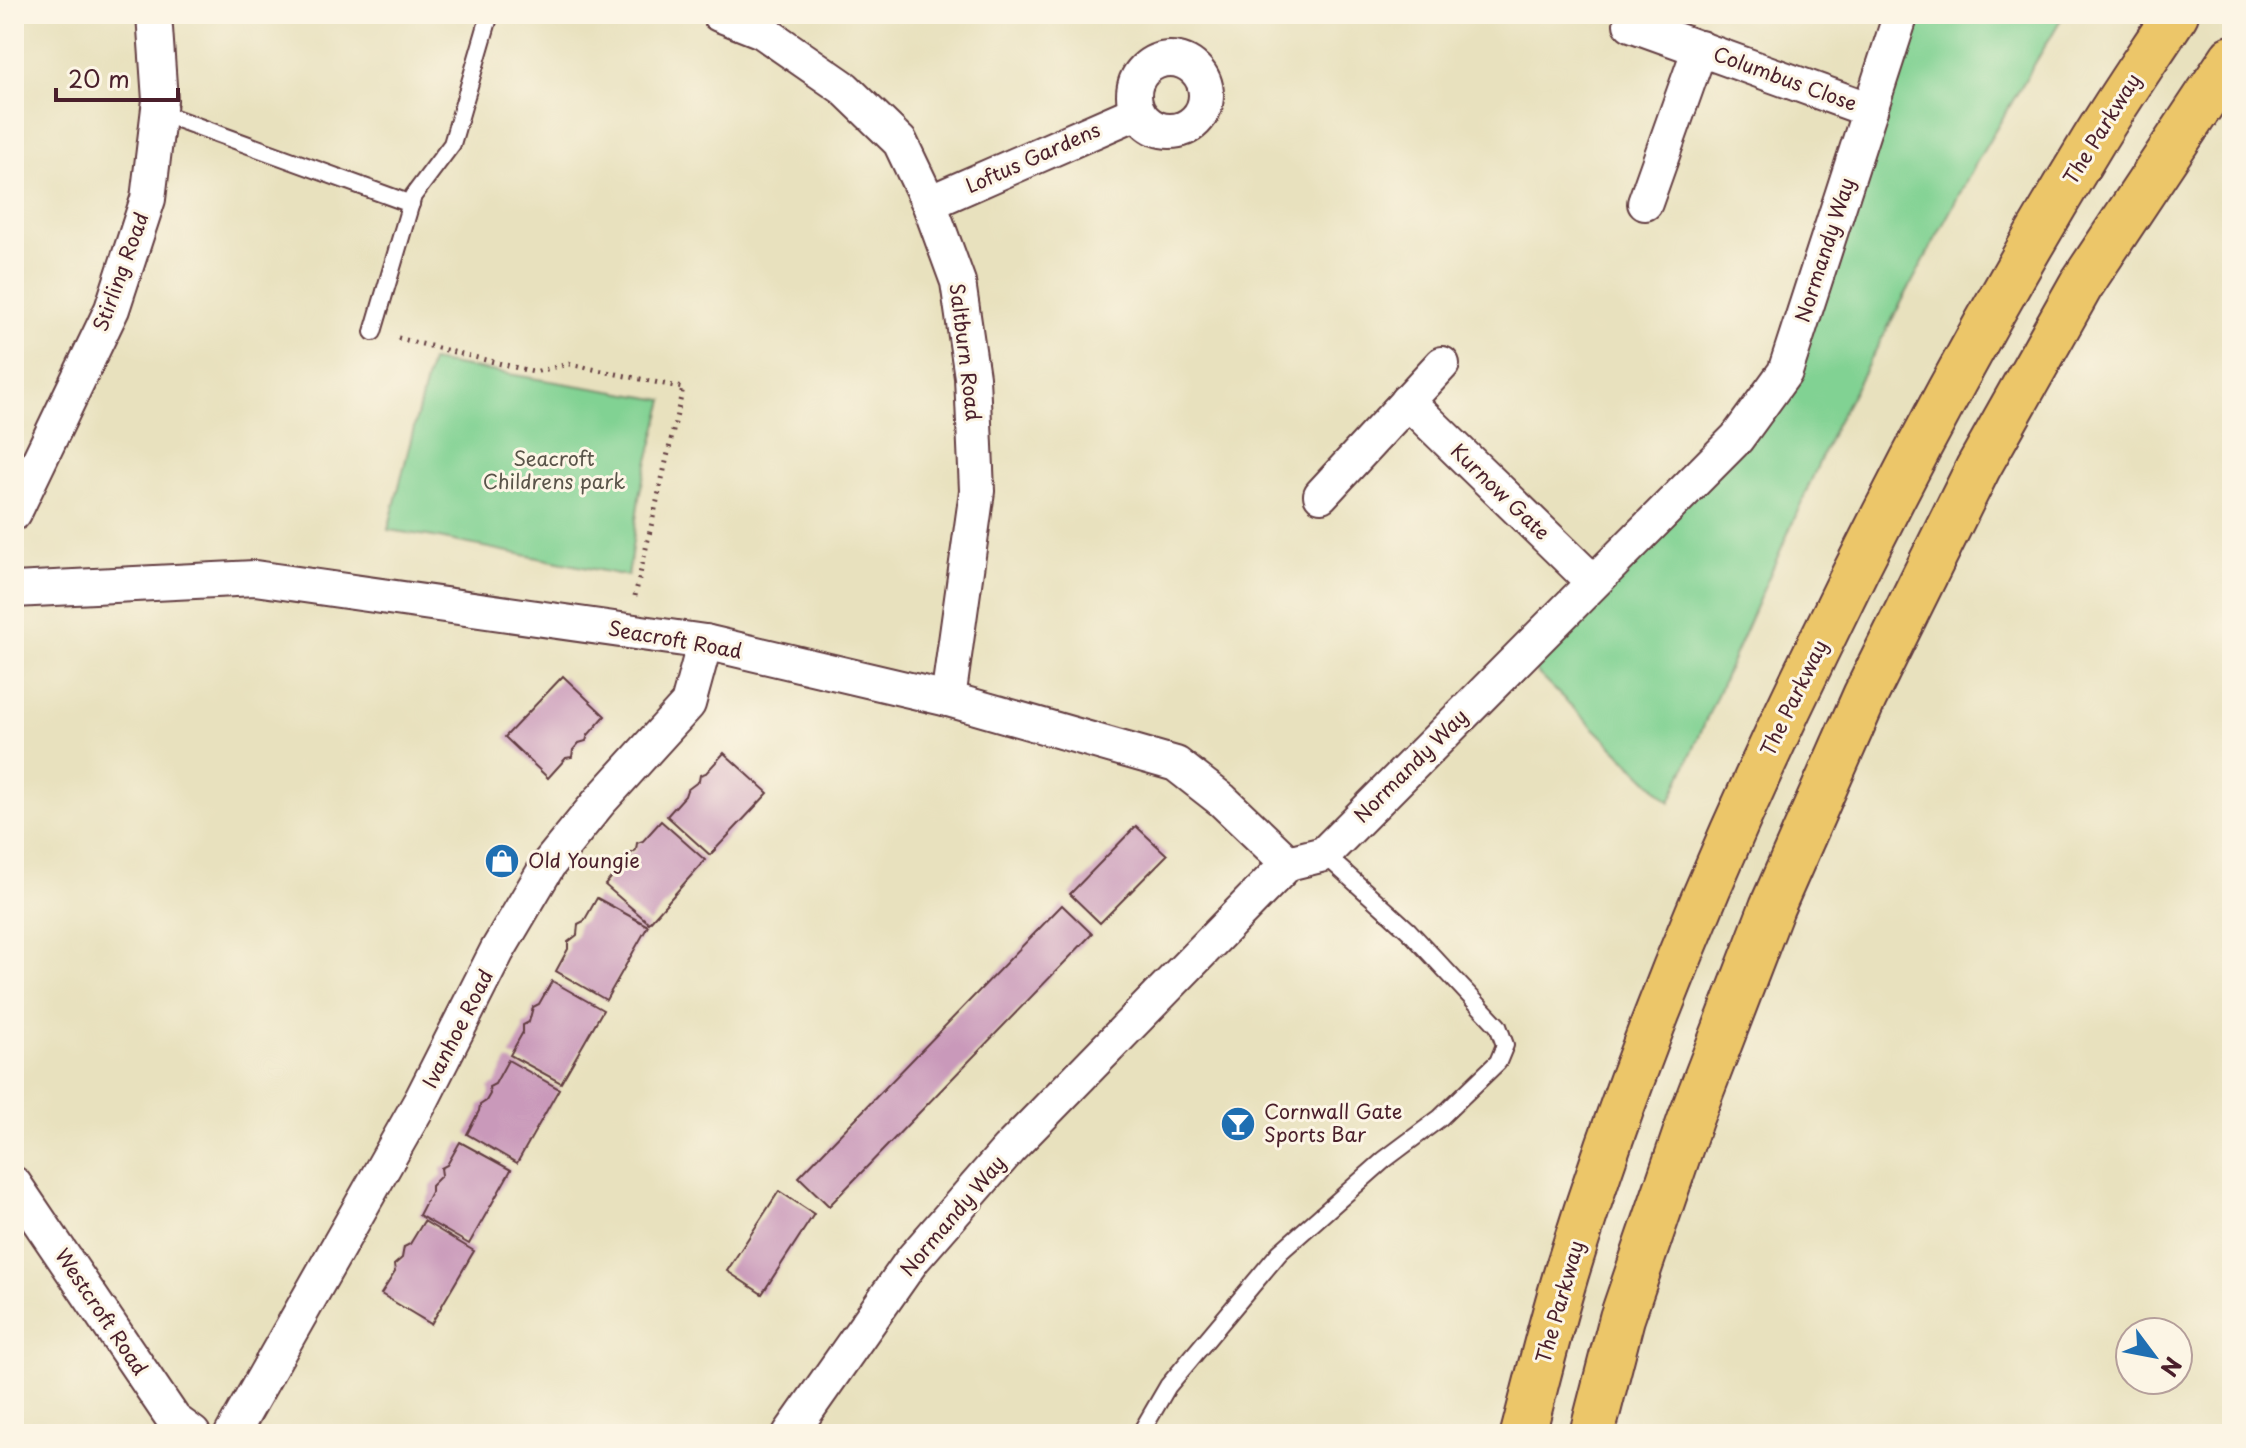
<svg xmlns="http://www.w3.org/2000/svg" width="2246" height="1448" font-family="'Playpen Sans',sans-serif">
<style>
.park{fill:#81d293;stroke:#66785f;stroke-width:2}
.building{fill:#c999ba}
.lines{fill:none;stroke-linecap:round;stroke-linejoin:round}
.lane-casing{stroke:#623c41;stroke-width:20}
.street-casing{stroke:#623c41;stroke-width:38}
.highway-casing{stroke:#623c41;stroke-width:48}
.path{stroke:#623c41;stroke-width:5;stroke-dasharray:2 6;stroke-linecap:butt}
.lane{stroke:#fff;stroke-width:16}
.street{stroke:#fff;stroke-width:34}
.highway{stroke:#ecc669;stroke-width:44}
.labels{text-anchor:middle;stroke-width:6;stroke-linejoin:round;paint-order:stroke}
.street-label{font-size:20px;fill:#4a1f2b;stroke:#fcf5e5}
.park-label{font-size:20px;fill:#5a554a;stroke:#fcf5e5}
.poi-label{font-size:20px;fill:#4a1f2b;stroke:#fcf5e5;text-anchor:start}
</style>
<rect width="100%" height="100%" fill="#fcf5e5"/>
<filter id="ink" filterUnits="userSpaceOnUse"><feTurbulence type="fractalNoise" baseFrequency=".0125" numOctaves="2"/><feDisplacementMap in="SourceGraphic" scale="16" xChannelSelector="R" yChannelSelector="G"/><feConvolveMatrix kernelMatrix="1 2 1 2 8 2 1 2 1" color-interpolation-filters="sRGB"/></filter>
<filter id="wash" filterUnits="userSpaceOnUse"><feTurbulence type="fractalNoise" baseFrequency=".006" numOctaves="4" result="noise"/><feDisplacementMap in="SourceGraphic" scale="32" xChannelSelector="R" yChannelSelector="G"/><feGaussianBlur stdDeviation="1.8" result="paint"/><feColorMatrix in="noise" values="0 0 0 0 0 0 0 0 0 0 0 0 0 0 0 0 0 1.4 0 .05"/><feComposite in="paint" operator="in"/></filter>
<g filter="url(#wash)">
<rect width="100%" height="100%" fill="#e8e1be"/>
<g class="park">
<polygon points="1902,14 2064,14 1976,163 1835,426 1670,802 1520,656 1785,372"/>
<polygon points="431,361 664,400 640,491 628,576 434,537 388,530"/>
</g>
<g id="blocks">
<g class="building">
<polygon points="563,676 605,716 588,735 586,741 579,743 573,750 572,757 566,758 548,778 505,737"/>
<polygon points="724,753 768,793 710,855 667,816 685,796 687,790 699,781 700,775 706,773"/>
<polygon points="661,821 705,860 649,923 605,885 622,865 624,858 636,850 637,843 643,841"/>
<polygon points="1136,826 1167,855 1100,923 1070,894"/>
<polygon points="597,898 648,926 606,1000 556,971 568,949 568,942 577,935 578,924 584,921"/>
<polygon points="1062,905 1092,934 829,1206 799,1177"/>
<polygon points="552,981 603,1010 561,1083 510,1055 523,1032 523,1025 529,1022 533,1007 539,1004"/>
<polygon points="508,1060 559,1089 517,1163 467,1134 479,1111 480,1105 486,1101 490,1094 489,1087 495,1084"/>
<polygon points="460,1142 511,1170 469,1244 419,1215 431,1192 431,1186 442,1175 441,1168 447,1165"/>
<polygon points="779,1191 814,1214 762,1294 727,1271"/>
<polygon points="424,1221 474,1251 431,1324 381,1294 395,1272 394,1265 402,1258 404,1247 410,1244"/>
</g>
</g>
</g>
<g filter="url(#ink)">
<use href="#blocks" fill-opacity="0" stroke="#623c41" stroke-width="2"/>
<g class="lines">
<g class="lane-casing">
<g id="lane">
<polyline points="158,112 411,204"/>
<polyline points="373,332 413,196 452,144 490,14"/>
<polyline points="1140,1434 1168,1386 1280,1252 1384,1160 1440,1118 1498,1062 1505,1045 1498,1026 1409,931 1324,854"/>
</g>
</g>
<g class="street-casing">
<g id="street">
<polyline points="719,14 762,31 844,88 900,142 929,203 958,282 972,377 977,491 948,699"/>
<polyline points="1631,24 1870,110"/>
<circle cx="1170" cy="95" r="36"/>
<polyline points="929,203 1137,112"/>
<polyline points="1645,203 1700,48"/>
<polyline points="1407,401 1593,582"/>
<polyline points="1321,495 1442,364"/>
<polyline points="14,513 112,309 148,199 160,100 154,14"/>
<polyline points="14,590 255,578 705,642 948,699 1176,764 1222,800 1288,863"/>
<polyline points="14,1184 174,1420 193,1434"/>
<polyline points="232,1434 422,1099 497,951 548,865 599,802 688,704 705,642"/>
<polyline points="790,1434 913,1259 1008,1150 1288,863 1324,854 1737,438 1785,372 1901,14"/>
</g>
</g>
<g class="highway-casing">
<g id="highway">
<path d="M1523,1434C1537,1381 1550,1327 1566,1274C1632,1060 1718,853 1816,652C1899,479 1990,310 2090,146C2117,101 2147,58 2176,14"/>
<polyline points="1592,1434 1622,1318 1690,1120 1772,907 1865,696 1978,468 2081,285 2232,58"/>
</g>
</g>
<polyline class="path" points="398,338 534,372 569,364 683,388 635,596"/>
<use href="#lane" class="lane"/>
<use href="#street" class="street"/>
<use href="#highway" class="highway"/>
</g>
</g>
<defs>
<g id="shop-disc" transform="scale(1.8)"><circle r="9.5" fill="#1f6fb2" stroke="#fcf5e5"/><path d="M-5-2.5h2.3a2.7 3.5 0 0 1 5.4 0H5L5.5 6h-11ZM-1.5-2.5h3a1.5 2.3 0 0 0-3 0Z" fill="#fff"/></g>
<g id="bar-disc" transform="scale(1.8)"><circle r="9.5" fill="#1f6fb2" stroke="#fcf5e5"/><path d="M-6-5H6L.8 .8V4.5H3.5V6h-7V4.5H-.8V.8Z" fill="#fff"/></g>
</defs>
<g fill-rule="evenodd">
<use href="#shop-disc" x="502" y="861"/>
<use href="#bar-disc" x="1238" y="1124"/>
</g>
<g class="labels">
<g class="street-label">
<text transform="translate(1785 79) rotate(20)" y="7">Columbus Close</text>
<text transform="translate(2102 129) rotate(-58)" y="7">The Parkway</text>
<text transform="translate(1033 158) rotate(-24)" y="7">Loftus Gardens</text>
<text transform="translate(1825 250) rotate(-72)" y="7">Normandy Way</text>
<text transform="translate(121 272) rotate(-70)" y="7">Stirling Road</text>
<text transform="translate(965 352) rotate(83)" y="7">Saltburn Road</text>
<text transform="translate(1500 492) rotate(44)" y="7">Kurnow Gate</text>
<text transform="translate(675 640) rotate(10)" y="7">Seacroft Road</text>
<text transform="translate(1794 698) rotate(-64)" y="7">The Parkway</text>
<text transform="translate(1411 766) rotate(-45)" y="7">Normandy Way</text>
<text transform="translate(458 1029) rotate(-63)" y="7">Ivanhoe Road</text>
<text transform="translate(953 1216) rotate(-50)" y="7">Normandy Way</text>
<text transform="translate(1560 1302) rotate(-74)" y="7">The Parkway</text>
<text transform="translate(101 1312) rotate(56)" y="7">Westcroft Road</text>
</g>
<g class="park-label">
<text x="554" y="466">Seacroft<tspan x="554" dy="23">Childrens park</tspan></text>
</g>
<g class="poi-label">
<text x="528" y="868">Old Youngie</text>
<text x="1264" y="1119">Cornwall Gate<tspan x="1264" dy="23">Sports Bar</tspan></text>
</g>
</g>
<rect width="2246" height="1448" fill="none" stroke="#fcf5e5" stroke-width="48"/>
<g transform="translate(2154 1356) rotate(122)"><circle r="38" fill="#fcf5e5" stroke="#b59f9b" stroke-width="2"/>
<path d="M0-6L14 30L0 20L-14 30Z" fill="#1f6fb2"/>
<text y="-12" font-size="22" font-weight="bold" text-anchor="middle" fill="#4a1f2b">N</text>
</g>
<path d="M56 88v12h122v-12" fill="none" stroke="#4a1f2b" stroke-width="4"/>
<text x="68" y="88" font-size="24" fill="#4a1f2b" stroke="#fcf5e5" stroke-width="6" paint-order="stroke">20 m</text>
</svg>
